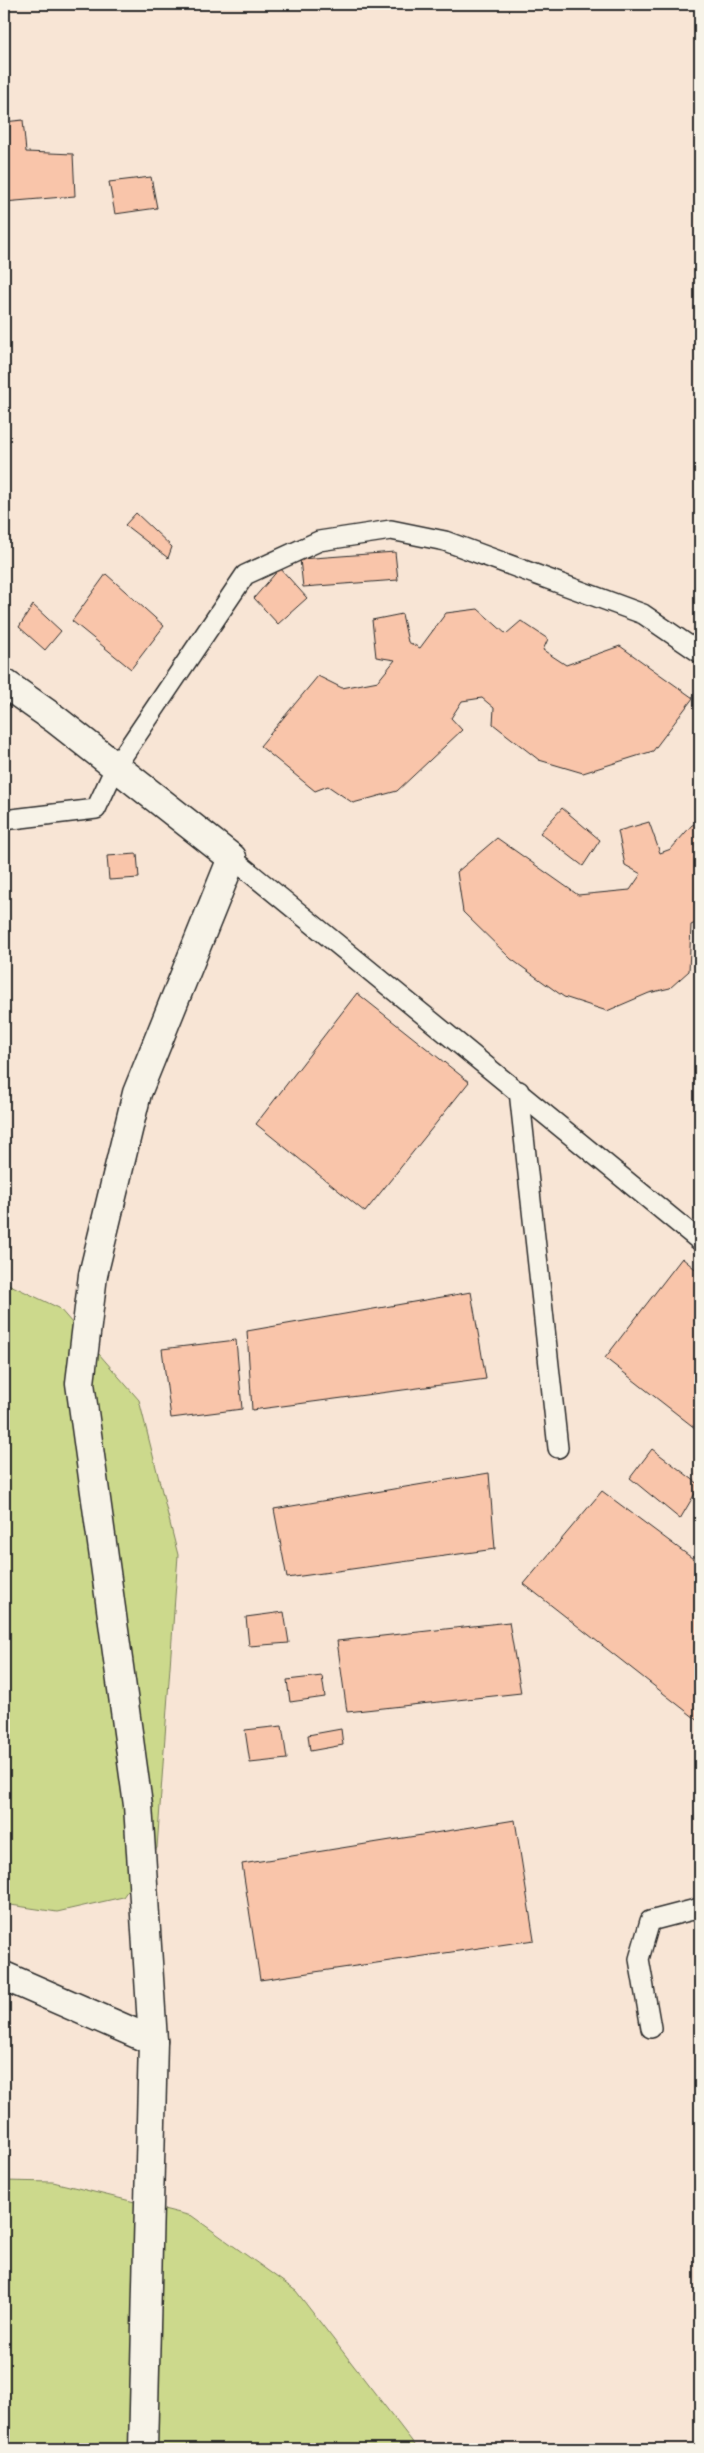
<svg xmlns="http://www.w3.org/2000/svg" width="704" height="2453" font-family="'Balsamiq Sans',sans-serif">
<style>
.green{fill:#ccd98c;stroke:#7c825c}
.building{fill:#f9c5aa;stroke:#2b2b2b}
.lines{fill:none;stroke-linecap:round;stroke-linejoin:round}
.service-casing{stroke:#2b2b2b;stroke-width:22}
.minor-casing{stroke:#2b2b2b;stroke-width:31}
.tertiary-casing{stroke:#2b2b2b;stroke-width:31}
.service{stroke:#f7f3e8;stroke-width:19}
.minor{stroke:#f7f3e8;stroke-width:28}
.tertiary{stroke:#f7f3e8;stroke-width:28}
</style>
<rect width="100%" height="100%" fill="#f8e5d5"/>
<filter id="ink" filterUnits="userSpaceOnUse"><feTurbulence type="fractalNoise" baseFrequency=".02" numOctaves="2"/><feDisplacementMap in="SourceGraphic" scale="10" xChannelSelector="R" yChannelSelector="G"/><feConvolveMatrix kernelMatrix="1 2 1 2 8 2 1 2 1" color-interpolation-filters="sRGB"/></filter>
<g filter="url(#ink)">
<g class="green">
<polygon points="4,1282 59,1308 139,1400 178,1555 157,1848 123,1897 57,1912 4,1904"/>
<polygon points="4,2181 53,2182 192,2216 296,2291 418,2449 4,2449"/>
</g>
<g class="building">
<polygon points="23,120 26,152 73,154 75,196 4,202 4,122"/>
<polygon points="151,177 157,208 115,214 109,182"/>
<polygon points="136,513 172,547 168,558 125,525"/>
<polygon points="395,552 398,580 303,587 300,559"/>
<polygon points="280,568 307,598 278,624 254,598"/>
<polygon points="106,574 164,626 131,669 72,621"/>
<polygon points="33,605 61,631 45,650 19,627"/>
<polygon points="478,609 506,634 521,621 548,639 543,650 566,665 620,646 693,698 653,751 583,773 539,760 493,724 494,708 482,698 462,701 451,718 462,730 397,791 353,803 328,786 315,791 260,746 318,676 342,688 378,681 395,660 376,657 372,620 402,614 408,642 420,648 446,613"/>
<polygon points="562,808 600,840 583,866 540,833"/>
<polygon points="649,822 660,853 671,849 692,825 700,823 700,921 691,925 689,971 670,988 649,993 607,1011 564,997 511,959 463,912 457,872 497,838 578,895 630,890 641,874 625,865 618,831"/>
<polygon points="137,854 139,878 109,880 107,856"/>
<polygon points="357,993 469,1082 365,1212 256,1124"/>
<polygon points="682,1258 700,1273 700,1432 605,1358"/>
<polygon points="471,1292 486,1379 252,1410 247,1331"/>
<polygon points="236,1340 242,1409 171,1418 162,1349"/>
<polygon points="652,1449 700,1485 680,1519 630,1478"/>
<polygon points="489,1473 495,1549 287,1578 274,1509"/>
<polygon points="602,1491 700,1564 700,1722 524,1584"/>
<polygon points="284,1612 289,1643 249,1646 246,1617"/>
<polygon points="509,1622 521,1693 347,1712 337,1641"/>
<polygon points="322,1676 325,1697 290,1702 287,1680"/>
<polygon points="282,1726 287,1759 250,1763 245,1730"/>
<polygon points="341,1729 343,1745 310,1751 308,1735"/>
<polygon points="515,1820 534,1940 260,1980 242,1864"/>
</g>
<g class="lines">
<g class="service-casing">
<g id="service">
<polyline points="4,820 96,809 116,766 245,575 319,541 391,530 445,541 643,614 700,653"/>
<polyline points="232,858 700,1241"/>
<polyline points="519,1091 558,1448"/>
<polyline points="651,2028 639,1959 650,1921 700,1908"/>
</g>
</g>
<g class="minor-casing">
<g id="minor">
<polyline points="4,683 55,719 232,858"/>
<polyline points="4,1976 153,2041"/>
</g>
</g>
<g class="tertiary-casing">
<polyline id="tertiary" points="143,2449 153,2041 138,1805 80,1383 93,1275 137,1093 232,858"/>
</g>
<use href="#service" class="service"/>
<use href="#minor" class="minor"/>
<use href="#tertiary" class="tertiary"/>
</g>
</g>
<rect width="704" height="2453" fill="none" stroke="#f7f3e8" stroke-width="20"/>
<rect x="10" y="10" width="684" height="2433" fill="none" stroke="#2b2b2b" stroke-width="2" filter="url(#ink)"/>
</svg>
